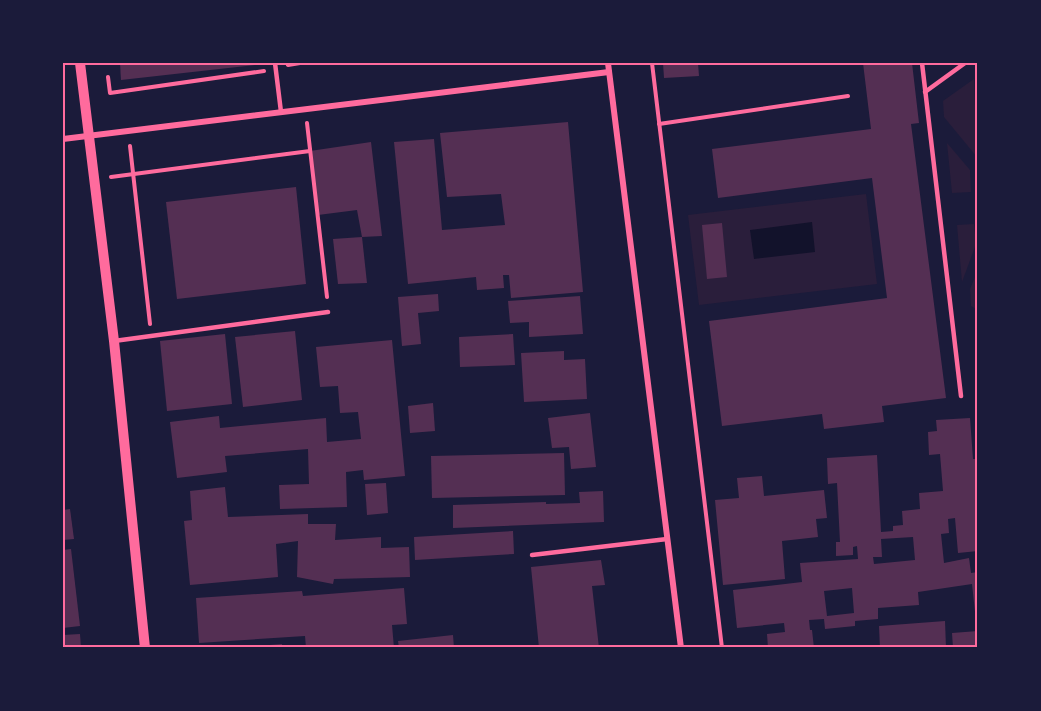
<svg xmlns="http://www.w3.org/2000/svg" width="1041" height="711" font-family="Roboto,sans-serif">
<style>
.green{fill:#2a1e3b}
.water{fill:#12122b}
.building{fill:#542f53;fill-rule:evenodd}
.lines{fill:none;stroke-linecap:round;stroke-linejoin:round}
.path{stroke:#ff6b9d;stroke-width:4}
.service{stroke:#ff6b9d;stroke-width:4.5}
.minor{stroke:#ff6b9d;stroke-width:6}
.tertiary{stroke:#ff6b9d;stroke-width:10}
.neatline{fill:none;stroke:#ff6b9d;stroke-width:2}
</style>
<rect width="100%" height="100%" fill="#1b1b3a"/>
<g class="green">
<polygon points="974,79 977,157 944,117 943,101"/>
<polygon points="947,143 970,170 971,192 952,193"/>
<polygon points="866,194 877,284 699,305 688,215"/>
<polygon points="974,224 976,244 962,282 957,225"/>
<polygon points="978,270 978,310 971,306 970,289"/>
</g>
<polygon class="water" points="812,222 815,252 754,259 750,230"/>
<g class="building">
<polygon points="120,63 254,63 255,65 121,80"/>
<polygon points="663,63 698,63 699,76 664,78"/>
<polygon points="863,63 912,63 919,123 911,124 946,398 882,406 884,422 824,429 822,414 722,426 709,321 887,298 872,178 718,198 712,149 871,129"/>
<polygon points="568,122 583,292 511,298 509,275 503,275 504,288 477,290 476,277 408,284 394,142 434,139 442,230 505,225 501,194 447,197 440,133"/>
<polygon points="371,142 382,236 362,237 357,210 318,215 310,151"/>
<polygon points="296,187 306,284 177,299 166,202"/>
<polygon points="722,223 727,277 707,279 702,225"/>
<polygon points="362,237 367,283 338,284 333,239"/>
<polygon points="438,294 439,311 418,313 421,344 402,346 398,297"/>
<polygon points="580,296 583,334 529,337 529,322 510,323 508,301"/>
<polygon points="295,331 302,400 243,407 235,337"/>
<polygon points="225,334 232,404 167,411 160,341"/>
<polygon points="513,334 515,365 460,367 459,337"/>
<polygon points="392,340 405,476 364,480 363,470 346,472 347,507 280,509 279,485 309,484 308,449 225,456 227,472 177,478 170,422 219,416 220,428 326,418 327,442 361,439 358,412 340,413 338,386 320,387 316,347"/>
<polygon points="564,351 564,360 585,359 587,399 524,402 521,353"/>
<polygon points="433,403 435,431 410,433 408,406"/>
<polygon points="590,413 596,467 571,469 569,447 552,448 548,418"/>
<path d="M970,418L973,459H978V551L958,553L955,518L948,519L949,533L941,534L944,563L969,558L971,573L978,572V621H976L972,584L918,592L919,605L878,608V619L855,621V626L825,629L824,619L809,620L810,630H812L814,648H768L767,634L785,632L784,623L737,628L733,590L802,582L800,563L858,559L857,546L853,547V555L836,556V542H840L837,483L828,484L827,458L877,455L881,532L893,531V526L903,525L902,511L920,509L919,493L943,491L940,454L929,455L928,432L937,431L936,420ZM913,537L915,560L874,564L873,557H882L881,539ZM852,588L854,613L827,616L824,591Z"/>
<polygon points="564,453 565,495 432,498 431,456"/>
<polygon points="762,476 764,496 824,490 827,518 816,519 818,537 782,541 785,579 723,585 715,500 739,498 737,478"/>
<polygon points="386,483 388,513 367,515 365,484"/>
<polygon points="225,487 228,517 308,514 308,524 336,524 335,540 381,537 381,548 409,547 410,577 334,579 333,584 297,577 298,541 276,544 278,577 190,585 184,521 192,520 190,491"/>
<polygon points="603,491 604,522 453,528 453,505 546,502 546,504 580,503 579,492"/>
<polygon points="70,509 74,539 63,540 63,510"/>
<polygon points="513,531 514,554 415,560 414,537"/>
<polygon points="71,549 80,626 63,628 63,550"/>
<polygon points="601,560 605,585 592,586 599,648 539,648 531,567"/>
<polygon points="404,588 407,624 392,625 394,648 306,648 305,636 199,643 196,598 302,591 303,596"/>
<polygon points="945,621 946,648 880,648 879,626"/>
<polygon points="978,631 978,648 953,648 952,633"/>
<polygon points="80,634 81,648 63,648 63,635"/>
<polygon points="453,635 454,648 399,648 398,641"/>
<polygon points="282,644 282,648 257,648 257,646"/>
</g>
<g class="lines">
<g class="path">
<polyline points="652,63 722,648"/>
<polyline points="288,65 300,63"/>
<polyline points="108,77 110,93 264,71"/>
<polyline points="307,123 327,297"/>
<polyline points="659,124 848,96"/>
<polyline points="130,146 150,324"/>
<polyline points="111,177 310,151"/>
</g>
<g class="service">
<polyline points="275,63 281,112"/>
<polyline points="922,63 961,396"/>
<polyline points="925,92 965,63"/>
<polyline points="114,341 328,312"/>
<polyline points="532,555 667,539"/>
</g>
<g class="minor">
<polyline points="608,63 681,648"/>
<polyline points="63,139 609,72"/>
</g>
<polyline class="tertiary" points="80,63 114,341 145,648"/>
</g>
<rect width="1041" height="711" fill="none" stroke="#1b1b3a" stroke-width="129"/>
<rect x="64" y="64" width="912" height="582" class="neatline"/>
</svg>
